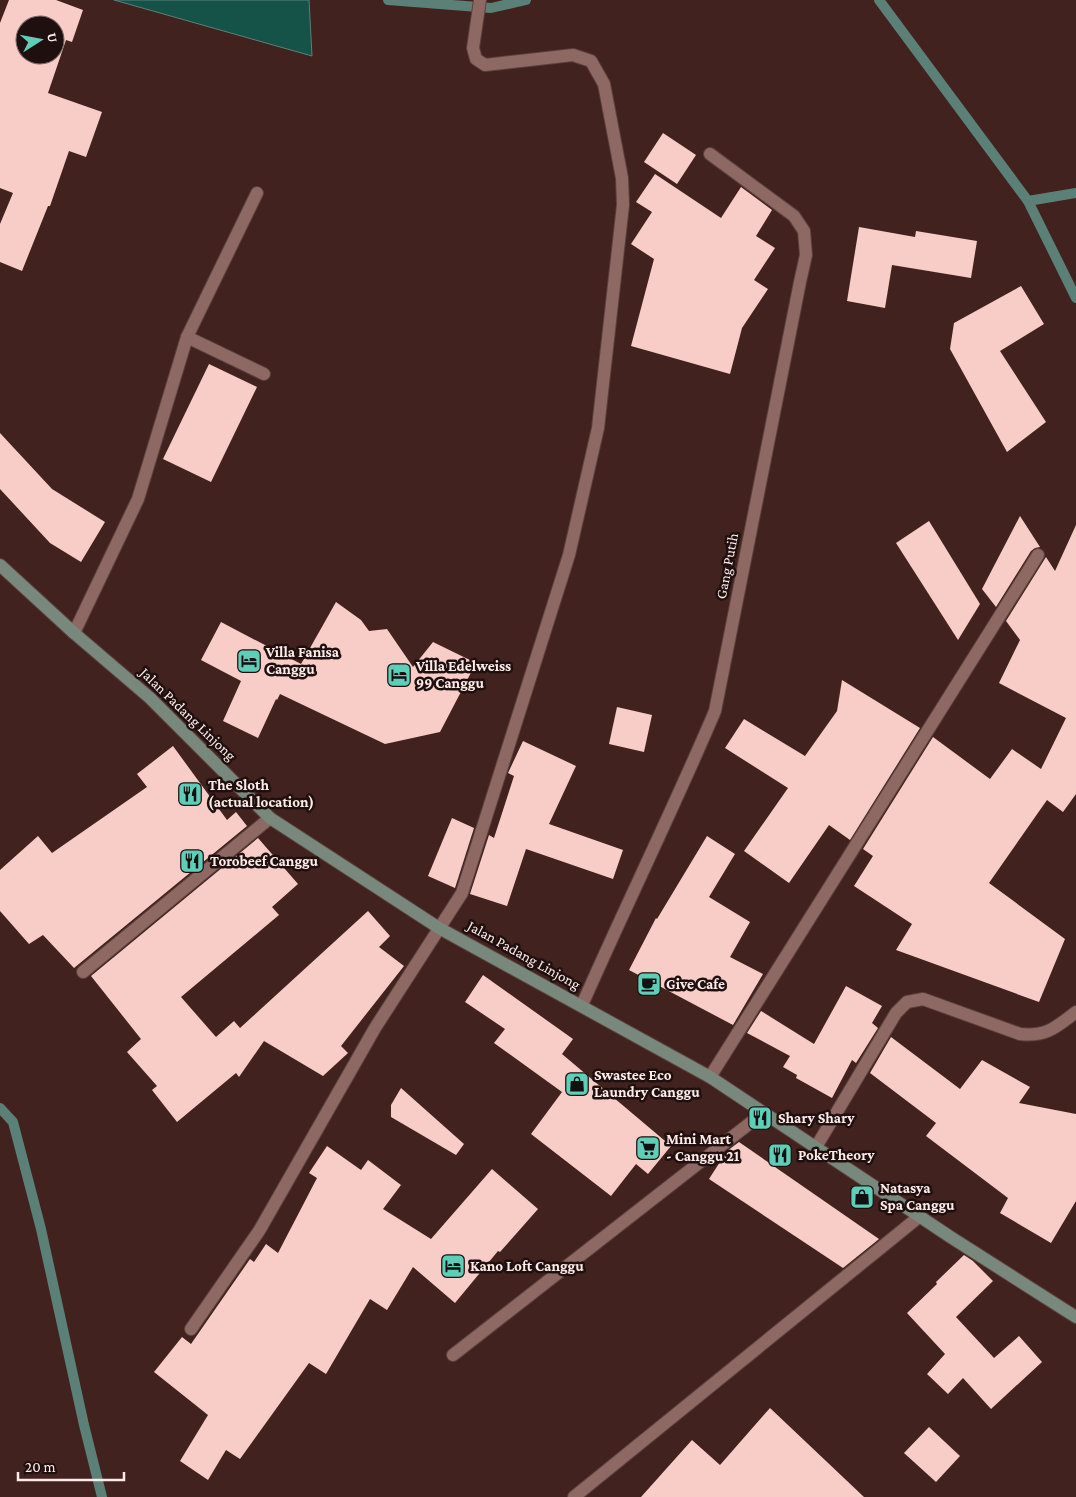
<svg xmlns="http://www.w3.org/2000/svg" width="1076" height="1497" font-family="'Crimson Pro',serif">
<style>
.water{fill:#155247;stroke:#5b8078}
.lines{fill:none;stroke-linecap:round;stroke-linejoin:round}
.stream{stroke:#5b8078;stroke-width:10}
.building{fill:#f8cdc7;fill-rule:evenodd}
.street-casing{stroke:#5b403e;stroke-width:14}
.secondary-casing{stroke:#5b403e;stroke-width:14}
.street{stroke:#8e6862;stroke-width:12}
.secondary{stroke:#79887c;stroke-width:12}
.labels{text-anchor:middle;stroke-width:5;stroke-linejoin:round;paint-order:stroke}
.street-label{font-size:15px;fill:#feecea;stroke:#1f100f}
.poi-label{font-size:15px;font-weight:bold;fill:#feecea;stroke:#1f100f;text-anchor:start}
</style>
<rect width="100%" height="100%" fill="#42221e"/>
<polygon class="water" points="114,0 309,0 312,56"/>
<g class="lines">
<g class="stream">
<polyline points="388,0 491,8 526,0"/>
<polyline points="879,0 1028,201 1076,298"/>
<polyline points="1028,201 1076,193"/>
<polyline points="0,1108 13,1122 41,1229 84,1425 102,1497"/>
</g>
</g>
<g class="building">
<path d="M9,0H56L83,10L72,42L66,40L48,93L102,112L86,157L69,151L50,206H48L22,271L0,262V224L13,193L0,188V23ZM25,25H55V55H25Z"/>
<polygon points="663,133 696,155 677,184 644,162"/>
<polygon points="655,174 721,218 741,187 772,210 756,236 775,248 754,280 768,289 742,328 730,374 631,346 654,259 631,244 652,212 636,202"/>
<polygon points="859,227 915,237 916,231 977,241 971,278 892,265 885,308 847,301"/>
<polygon points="1021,286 1044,324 1000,351 1046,422 1007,452 950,349 954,323"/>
<polygon points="209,364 257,387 211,482 163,459"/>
<polygon points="0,433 52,489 105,522 81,562 50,543 0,489"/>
<polygon points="1020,516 1040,547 1035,548 1031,551 996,607 982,589"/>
<polygon points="929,521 980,604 958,640 896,543"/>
<polygon points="1076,525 1076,794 1063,812 1047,800 989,883 1065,939 1039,1002 896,950 912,924 854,886 873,856 863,849 933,737 990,779 1012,749 1041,769 1066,718 999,683 1020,640 1006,621 1046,557 1055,571"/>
<polygon points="336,602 361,620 369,631 387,629 413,667 433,642 476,663 440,732 385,744 280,694 277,700 276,699 258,738 223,721 241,681 201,660 221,622 301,664"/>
<polygon points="842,680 920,728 850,840 829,825 789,883 744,851 788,788 725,748 744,719 805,756 837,711"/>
<polygon points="617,707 652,715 644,752 609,744"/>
<polygon points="523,741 576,766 549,824 623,850 613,879 526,849 507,906 470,894 489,835 494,838 514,776 508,773"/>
<polygon points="173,746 227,820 236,812 247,826 74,968 43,935 29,944 0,911 0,870 38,836 52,853 147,787 137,774"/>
<polygon points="452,818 474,828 455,888 428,876"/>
<polygon points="707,836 735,854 709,897 750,922 730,957 763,974 733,1025 629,970 656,918 657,919"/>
<polygon points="258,838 298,884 272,907 279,915 181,997 216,1037 234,1021 240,1028 368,911 390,936 379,947 404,966 341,1046 348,1053 323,1076 264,1041 239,1077 236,1073 177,1122 152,1090 157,1086 127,1052 141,1039 91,976"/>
<polygon points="483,975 573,1039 562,1054 671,1146 648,1174 636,1164 611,1196 531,1134 562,1092 494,1043 505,1029 465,1002"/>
<polygon points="846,986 882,1006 872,1023 878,1028 856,1063 852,1060 832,1098 796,1078 797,1075 783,1067 790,1056 747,1033 761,1011 814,1044"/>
<polygon points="891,1037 960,1089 982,1060 1030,1087 1019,1103 1076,1114 1076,1201 1051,1243 1000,1213 1008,1198 926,1136 936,1123 870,1073"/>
<polygon points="401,1088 464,1144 456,1155 391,1117 391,1105"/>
<polygon points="739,1142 879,1239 843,1268 709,1179 727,1151"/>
<polygon points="327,1146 361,1170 368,1160 401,1185 383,1209 431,1239 492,1169 538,1209 500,1252 498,1251 455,1303 413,1267 387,1310 370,1299 326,1374 309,1363 240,1459 226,1450 208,1480 180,1461 208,1415 154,1372 182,1337 191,1344 250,1259 254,1262 266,1244 278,1253 317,1178 309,1173"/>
<polygon points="964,1255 973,1261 993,1281 956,1317 994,1358 1019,1336 1042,1362 991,1409 963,1378 948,1394 927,1374 945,1354 907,1313 937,1284 936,1282"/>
<polygon points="770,1408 864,1497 641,1497 692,1440 720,1465"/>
<polygon points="929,1427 960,1456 936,1482 904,1453"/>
</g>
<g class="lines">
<g class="street-casing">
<g id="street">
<polyline points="187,337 264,374"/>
<polyline points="74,633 138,499 187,337 257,193"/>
<polyline points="83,972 270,818"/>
<path d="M582,1005C625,907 673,810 715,711L800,282L806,255L804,231L794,216L710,154"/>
<polyline points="710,1077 1038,555"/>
<path d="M816,1147L896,1013L907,1002L923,999L1020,1034C1047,1037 1056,1027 1076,1012"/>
<polyline points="191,1329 259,1231 375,1028 462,893 569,555 598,428 623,205 622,178 604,84 591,61 573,55 485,65 476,59 473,48 480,0"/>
<polyline points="453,1355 763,1113"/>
<polyline points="574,1497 920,1216"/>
</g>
</g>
<g class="secondary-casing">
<polyline id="secondary" points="0,565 74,633 150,698 270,818 439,928 710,1077 952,1238 1076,1317"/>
</g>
<use href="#street" class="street"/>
<use href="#secondary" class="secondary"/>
</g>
<defs>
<g id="hotel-square" transform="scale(1.25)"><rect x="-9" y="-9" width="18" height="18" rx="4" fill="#5eceb8" stroke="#1f100f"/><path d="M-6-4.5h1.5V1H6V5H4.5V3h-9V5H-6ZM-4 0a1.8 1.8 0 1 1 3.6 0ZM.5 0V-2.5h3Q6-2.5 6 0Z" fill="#111"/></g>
<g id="restaurant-square" transform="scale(1.25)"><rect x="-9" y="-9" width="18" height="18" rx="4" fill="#5eceb8" stroke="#1f100f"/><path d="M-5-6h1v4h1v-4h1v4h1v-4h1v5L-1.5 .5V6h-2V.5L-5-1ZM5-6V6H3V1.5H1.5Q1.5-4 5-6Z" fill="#111"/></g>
<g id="cafe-square" transform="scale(1.25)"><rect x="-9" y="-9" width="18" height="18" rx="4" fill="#5eceb8" stroke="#1f100f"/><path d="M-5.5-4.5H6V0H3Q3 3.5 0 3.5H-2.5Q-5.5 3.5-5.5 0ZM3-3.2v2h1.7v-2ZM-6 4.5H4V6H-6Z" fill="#111"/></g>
<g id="shop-square" transform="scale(1.25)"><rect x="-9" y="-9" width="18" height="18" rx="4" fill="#5eceb8" stroke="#1f100f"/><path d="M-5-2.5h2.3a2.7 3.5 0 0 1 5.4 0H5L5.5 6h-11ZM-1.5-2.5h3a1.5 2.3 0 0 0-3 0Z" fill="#111"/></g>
<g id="supermarket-square" transform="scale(1.25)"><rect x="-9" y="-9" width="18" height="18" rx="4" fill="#5eceb8" stroke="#1f100f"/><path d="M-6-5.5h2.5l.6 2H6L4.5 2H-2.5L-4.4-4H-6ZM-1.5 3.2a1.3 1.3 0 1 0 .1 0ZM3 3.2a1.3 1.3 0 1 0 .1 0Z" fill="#111"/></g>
</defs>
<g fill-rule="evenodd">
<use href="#hotel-square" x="249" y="661"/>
<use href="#hotel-square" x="399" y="675"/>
<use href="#restaurant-square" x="190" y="794"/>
<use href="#restaurant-square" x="192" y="861"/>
<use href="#cafe-square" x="649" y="984"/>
<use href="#shop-square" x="577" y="1084"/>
<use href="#restaurant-square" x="760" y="1118"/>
<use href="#supermarket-square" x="648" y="1148"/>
<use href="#restaurant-square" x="780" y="1155"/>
<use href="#shop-square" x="862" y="1197"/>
<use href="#hotel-square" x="453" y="1266"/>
</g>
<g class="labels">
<g class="street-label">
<text transform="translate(727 566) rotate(-79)" y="5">Gang Putih</text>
<text transform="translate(188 714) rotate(44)" y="5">Jalan Padang Linjong</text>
<text transform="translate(524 955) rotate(29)" y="5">Jalan Padang Linjong</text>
</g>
<g class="poi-label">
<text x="266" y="657">Villa Fanisa<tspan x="266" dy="17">Canggu</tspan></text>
<text x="416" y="671">Villa Edelweiss<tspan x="416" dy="17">99 Canggu</tspan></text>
<text x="208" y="790">The Sloth<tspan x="208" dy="17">(actual location)</tspan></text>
<text x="210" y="866">Torobeef Canggu</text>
<text x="666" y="989">Give Cafe</text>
<text x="594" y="1080">Swastee Eco<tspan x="594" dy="17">Laundry Canggu</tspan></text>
<text x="778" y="1123">Shary Shary</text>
<text x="666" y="1144">Mini Mart<tspan x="666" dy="17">- Canggu 21</tspan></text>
<text x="798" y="1160">PokeTheory</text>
<text x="880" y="1193">Natasya<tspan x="880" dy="17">Spa Canggu</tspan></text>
<text x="470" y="1271">Kano Loft Canggu</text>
</g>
</g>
<g transform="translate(40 40) rotate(79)"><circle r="24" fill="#1f100f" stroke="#786867"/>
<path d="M0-4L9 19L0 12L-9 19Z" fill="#5eceb8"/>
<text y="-8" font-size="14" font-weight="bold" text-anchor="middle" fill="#feecea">U</text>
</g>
<path d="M18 1472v8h106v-8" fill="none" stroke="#feecea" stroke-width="2.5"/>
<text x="25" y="1472" font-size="15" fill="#feecea" stroke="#1f100f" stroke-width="4" paint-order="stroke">20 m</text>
</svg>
